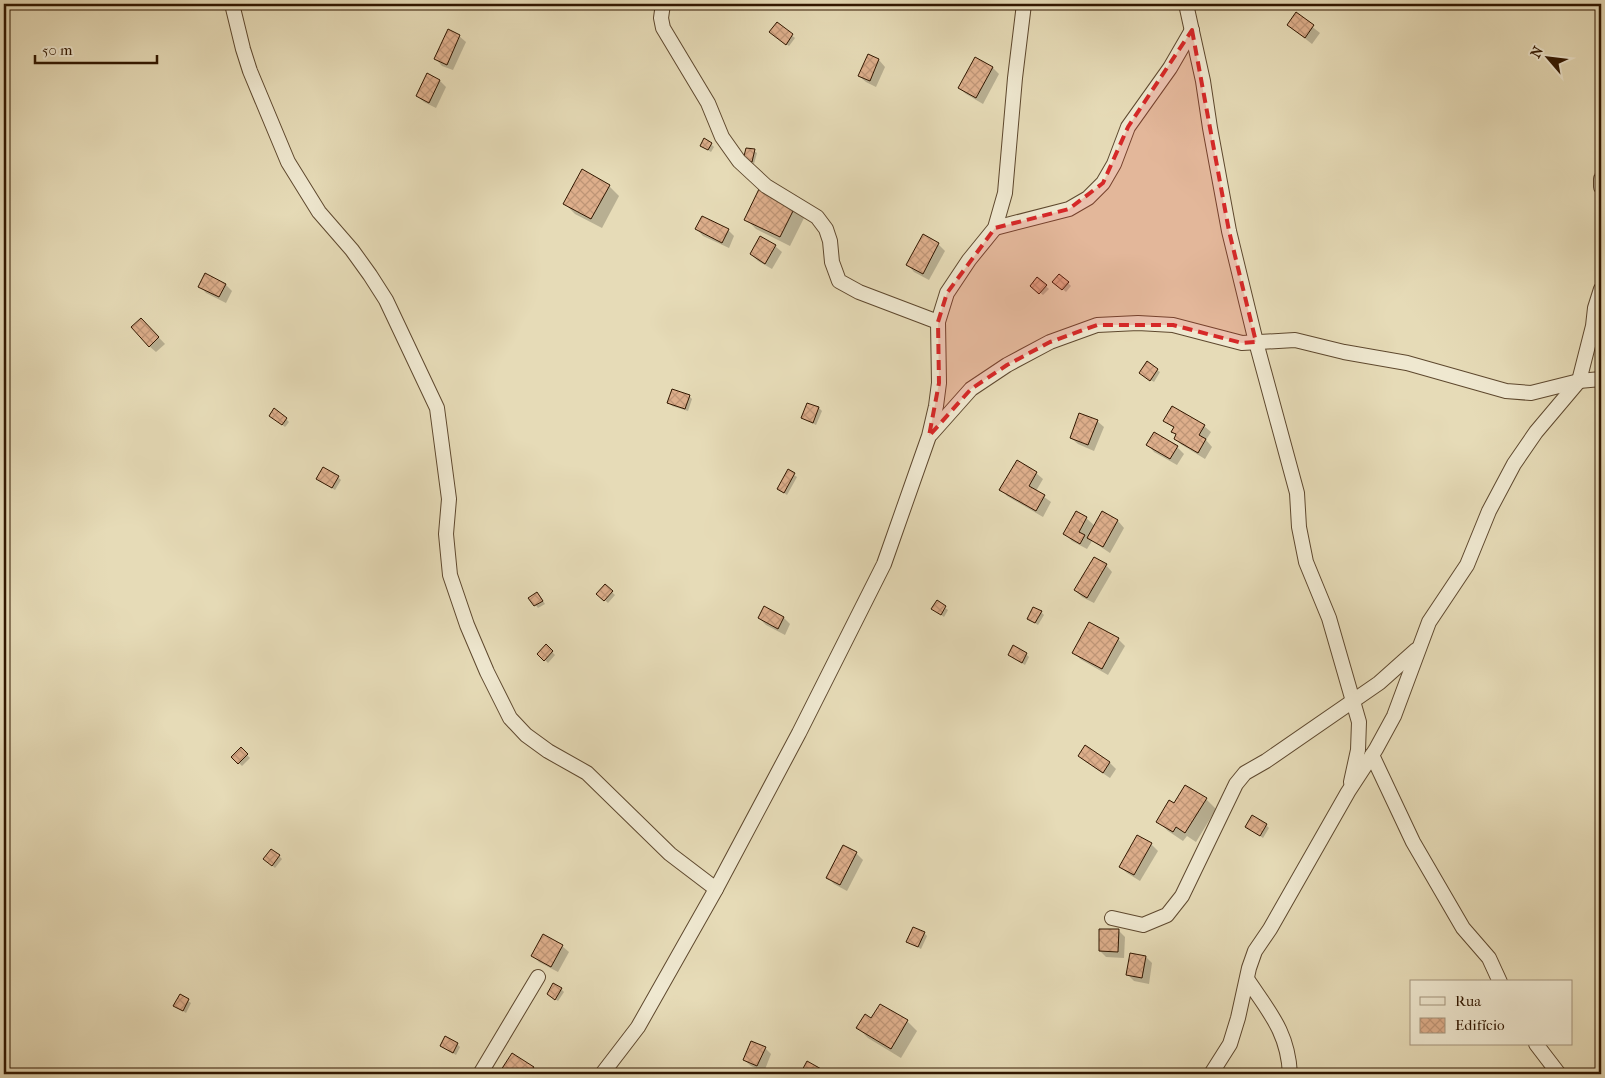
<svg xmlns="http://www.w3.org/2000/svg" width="1605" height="1078" font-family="'IM FELL French Canon',serif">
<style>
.shadow{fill:#0003}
.building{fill:url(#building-cross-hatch);stroke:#311700}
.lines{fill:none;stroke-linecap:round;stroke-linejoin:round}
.street-casing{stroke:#5e482e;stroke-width:16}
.street{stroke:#efe8d0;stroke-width:14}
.marked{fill:#d62828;fill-opacity:0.2;stroke:#d62828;stroke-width:4;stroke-dasharray:10 6;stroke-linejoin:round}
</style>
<defs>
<pattern id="building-cross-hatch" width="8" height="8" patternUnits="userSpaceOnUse" patternTransform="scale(1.25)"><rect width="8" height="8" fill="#ddae8b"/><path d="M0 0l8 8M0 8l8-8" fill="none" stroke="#be9576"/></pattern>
</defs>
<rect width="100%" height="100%" fill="#e6dbb7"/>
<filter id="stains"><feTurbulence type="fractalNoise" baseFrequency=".004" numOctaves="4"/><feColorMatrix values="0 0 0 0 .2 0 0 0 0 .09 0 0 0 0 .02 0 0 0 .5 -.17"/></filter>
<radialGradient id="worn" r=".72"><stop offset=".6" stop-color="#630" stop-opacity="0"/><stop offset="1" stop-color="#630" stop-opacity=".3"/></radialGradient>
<g class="shadow">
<polygon points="1296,14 1320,33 1312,44 1288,25"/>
<polygon points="777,24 795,38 789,46 774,35"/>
<polygon points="459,36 466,42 453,70 442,66 436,59"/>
<polygon points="869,56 879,60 885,67 876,87 866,82 859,76"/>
<polygon points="975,58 993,68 999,74 983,104 966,94 959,88"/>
<polygon points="440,81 446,87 436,108 424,102 417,96"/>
<polygon points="711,144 714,147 711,152 701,146"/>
<polygon points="754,151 757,153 754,164 747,163"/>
<polygon points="609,186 619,196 602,228 575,214 565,204"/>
<polygon points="794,208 804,218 790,246 756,229 746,219"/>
<polygon points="697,229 728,230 734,236 729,248 703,236"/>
<polygon points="938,244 945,251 929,280 914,272 908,265"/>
<polygon points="775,246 782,252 772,269 758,261 751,254"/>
<polygon points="206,275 226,285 232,291 226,303 206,293 200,286"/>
<polygon points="1038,279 1049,289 1043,295 1032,286"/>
<polygon points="1068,283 1071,286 1066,292 1057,284"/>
<polygon points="148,326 165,344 156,352 149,346"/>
<polygon points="1157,370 1160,372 1154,382 1144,376"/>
<polygon points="689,396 692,399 688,411 672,406 669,403"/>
<polygon points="808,404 819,408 822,411 816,425 802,418"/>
<polygon points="274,418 286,419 289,422 285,427"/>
<polygon points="1097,421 1104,427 1094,451 1078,444 1071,438"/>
<polygon points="1165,421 1204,426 1211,432 1206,440 1212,447 1205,459 1182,445 1175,439 1177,435 1173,431 1175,429"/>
<polygon points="1155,434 1177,447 1184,454 1177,465 1154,452 1148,445"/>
<polygon points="788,471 797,477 787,495 778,489"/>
<polygon points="1036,473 1043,479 1036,491 1051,502 1043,517 1007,496 1001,489"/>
<polygon points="338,477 341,480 335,490 320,481"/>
<polygon points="1102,513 1118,521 1124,528 1110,553 1092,541 1087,549 1072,541 1065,534 1086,518 1095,526"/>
<polygon points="4,563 10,567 6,574 4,573"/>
<polygon points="1106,565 1112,572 1094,603 1082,597 1075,590"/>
<polygon points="605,586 615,595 608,603 598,594"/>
<polygon points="540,596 545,604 538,608 530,598"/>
<polygon points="937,602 948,610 944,617 936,611"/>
<polygon points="765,608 784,618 790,624 785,635 766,625 759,618"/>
<polygon points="1041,612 1044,615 1038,625 1028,619"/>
<polygon points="1118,639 1125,646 1108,675 1080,659 1074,652"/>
<polygon points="546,646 555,655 548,663 539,654"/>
<polygon points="1026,654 1029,657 1025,665 1009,655"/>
<polygon points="1085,747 1110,763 1116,769 1110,778 1086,762 1079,755"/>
<polygon points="241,749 250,758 242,766 233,757"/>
<polygon points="1206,799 1216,809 1196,842 1187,836 1183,841 1168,831 1158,821 1174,805"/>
<polygon points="1266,825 1269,828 1263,838 1247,827"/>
<polygon points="1151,844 1158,851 1140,881 1127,873 1120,867"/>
<polygon points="856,853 863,860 847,891 834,884 828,878"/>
<polygon points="279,856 282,859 275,868 268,862"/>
<polygon points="1119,931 1125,937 1124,958 1106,957 1100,951"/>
<polygon points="924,933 927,936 921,949 908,942"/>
<polygon points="562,946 569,952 558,972 539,962 533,956"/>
<polygon points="1146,957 1152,963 1149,984 1134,981 1128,975"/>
<polygon points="561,989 564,992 558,1001 548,994"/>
<polygon points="180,996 191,1003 186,1013 175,1006"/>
<polygon points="871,1020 907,1021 917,1031 901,1058 868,1038 858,1028"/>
<polygon points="457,1044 460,1047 456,1055 441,1046"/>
<polygon points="765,1048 771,1054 764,1072 751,1066 744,1060"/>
<polygon points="533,1068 539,1074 507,1074 503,1070"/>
</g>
<g class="building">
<polygon points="1296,12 1314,25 1305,38 1287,25"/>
<polygon points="777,22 793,34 786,45 769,32"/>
<polygon points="448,29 460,35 447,65 434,59"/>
<polygon points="868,54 879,59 870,81 858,76"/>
<polygon points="975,57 993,67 976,98 958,88"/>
<polygon points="427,73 440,80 429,103 416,96"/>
<polygon points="704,138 712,143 708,150 700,146"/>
<polygon points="746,148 755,149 752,162 743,160"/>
<polygon points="582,169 610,185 591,219 563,204"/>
<polygon points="759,189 795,207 780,237 744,220"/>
<polygon points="702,216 729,229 722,243 695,229"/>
<polygon points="923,234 939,243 923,274 906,265"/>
<polygon points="760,236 776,245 765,264 750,254"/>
<polygon points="205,273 226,284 219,297 198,287"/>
<polygon points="1059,274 1069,282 1062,290 1052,282"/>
<polygon points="1037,277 1047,285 1039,294 1030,286"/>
<polygon points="141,318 159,337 149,347 131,327"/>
<polygon points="1147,361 1158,369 1150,381 1139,373"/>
<polygon points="672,389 690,395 685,409 667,403"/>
<polygon points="807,403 819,407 813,423 801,418"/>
<polygon points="1172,406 1205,425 1199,435 1206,439 1198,453 1174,439 1176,434 1171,432 1174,427 1163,421"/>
<polygon points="274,408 287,418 282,425 269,416"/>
<polygon points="1079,413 1098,420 1088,445 1070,438"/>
<polygon points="1154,432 1178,446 1170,459 1146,445"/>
<polygon points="1017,460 1037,472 1029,486 1045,495 1036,511 999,490"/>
<polygon points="323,467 339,476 332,488 316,479"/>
<polygon points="788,469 795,473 784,493 777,489"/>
<polygon points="1076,511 1087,517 1079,532 1085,535 1080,544 1063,534"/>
<polygon points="1102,511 1118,520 1103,547 1087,538"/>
<polygon points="1094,557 1107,564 1087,598 1074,590"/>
<polygon points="605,584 613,591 604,601 596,594"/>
<polygon points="537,592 543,601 534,606 528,598"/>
<polygon points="937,600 946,606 941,615 931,609"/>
<polygon points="764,606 784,617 778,629 758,618"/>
<polygon points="1033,607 1042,611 1035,623 1027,619"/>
<polygon points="1089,622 1119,638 1102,669 1072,653"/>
<polygon points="546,644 553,651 544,661 537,654"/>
<polygon points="1013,645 1027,653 1022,663 1008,655"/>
<polygon points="1085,745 1110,762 1103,773 1078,756"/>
<polygon points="241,747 248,754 238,764 231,757"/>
<polygon points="1185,785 1207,798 1185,833 1176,827 1173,832 1156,822 1169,800 1174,803"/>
<polygon points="1252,815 1267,824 1260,836 1245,827"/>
<polygon points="1137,835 1152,843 1134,875 1119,867"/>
<polygon points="843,845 857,852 840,885 826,878"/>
<polygon points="271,849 280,855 272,866 263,859"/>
<polygon points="913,927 925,932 918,947 906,942"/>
<polygon points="1099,929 1119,929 1118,952 1099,951"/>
<polygon points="543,934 563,945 551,967 531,956"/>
<polygon points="1130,953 1146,956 1142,978 1126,975"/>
<polygon points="553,983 562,988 555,1000 547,994"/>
<polygon points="180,994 189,999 183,1011 173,1006"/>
<polygon points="880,1004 908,1020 891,1049 856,1028 865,1014 871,1018"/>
<polygon points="445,1036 458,1043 453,1053 440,1046"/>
<polygon points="751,1041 766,1047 757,1066 743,1060"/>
<polygon points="512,1053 534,1067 529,1074 507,1074 501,1070"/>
<polygon points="807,1061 823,1070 821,1074 800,1074"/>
</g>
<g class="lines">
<g class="street-casing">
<g id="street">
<polyline points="232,4 243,49 250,71 288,162 319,212 352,250 370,275 386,300 437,408 449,499 446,534 450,575 467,625 487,672 510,718 526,735 548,751 587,773 670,854 716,889"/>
<polyline points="663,4 661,18 663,28 708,103 722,137 739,161 766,186 817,217 826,229 830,241 832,262 839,281 859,292 938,322"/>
<polyline points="1186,4 1203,81 1210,128 1229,231 1256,342 1297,493 1299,527 1306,562 1329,618 1359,722 1358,750 1351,782"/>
<polyline points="1601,179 1601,187"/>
<polyline points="995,228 1069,209 1088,198 1103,183 1114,164 1128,127 1170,68 1192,30"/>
<polyline points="931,434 971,389 1007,365 1050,342 1097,325 1138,323 1173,325 1242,343 1295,340 1344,352 1407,363 1506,391 1531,393 1579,381 1601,379"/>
<polyline points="1372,755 1413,842 1463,928 1489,958 1500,982"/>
<polyline points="1112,918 1143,925 1167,915 1182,896 1236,784 1245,773 1266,761 1379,683 1416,650"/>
<path d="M1247,979C1269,1012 1288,1032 1290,1074"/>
<polyline points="1536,1044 1559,1074"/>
<polyline points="480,1074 538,977"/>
<polyline points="602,1074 638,1027 716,889 799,733 884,564 929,436 936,406 939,383 938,322 947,293 969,260 995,228 1005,193 1015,78 1024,4"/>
<polyline points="1211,1074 1230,1044 1238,1018 1249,968 1255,951 1270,929 1348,792 1376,749 1394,716 1429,622 1467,565 1489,511 1514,464 1536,432 1579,381 1593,326 1595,308 1601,289"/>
</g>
</g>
<use href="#street" class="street"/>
</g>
<path class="marked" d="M1192,30L1229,231L1256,342L1242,343L1173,325H1097L1050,342L1007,365L971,389L929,436L939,383L938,322L947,293L995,228L1069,209L1103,183L1128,127Z"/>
<rect width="1605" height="1078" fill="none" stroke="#e6dbb7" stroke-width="20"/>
<rect x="5" y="5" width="1595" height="1068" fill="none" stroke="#311700" stroke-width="2.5"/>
<rect x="10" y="10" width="1585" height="1058" fill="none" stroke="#311700"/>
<rect x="1410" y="980" width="162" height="65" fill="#efe8d0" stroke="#a3947d"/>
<rect x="1420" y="997" width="25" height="8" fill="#efe8d0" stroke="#a3947d"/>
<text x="1455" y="1006" font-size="15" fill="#311700">Rua</text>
<rect x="1420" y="1018" width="25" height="15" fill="url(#building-cross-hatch)" stroke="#a3947d"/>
<text x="1455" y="1030" font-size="15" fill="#311700">Edifício</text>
<g transform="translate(1548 58) rotate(298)" stroke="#efe8d0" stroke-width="4" paint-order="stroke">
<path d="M0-4L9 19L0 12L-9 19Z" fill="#311700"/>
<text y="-8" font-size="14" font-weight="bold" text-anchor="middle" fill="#311700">N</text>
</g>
<path d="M35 55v8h122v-8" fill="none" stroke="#311700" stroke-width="2.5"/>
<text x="42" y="55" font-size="15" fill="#311700" stroke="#efe8d0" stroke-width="4" paint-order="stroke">50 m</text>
<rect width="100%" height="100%" filter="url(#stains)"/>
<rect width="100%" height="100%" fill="url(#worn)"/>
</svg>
